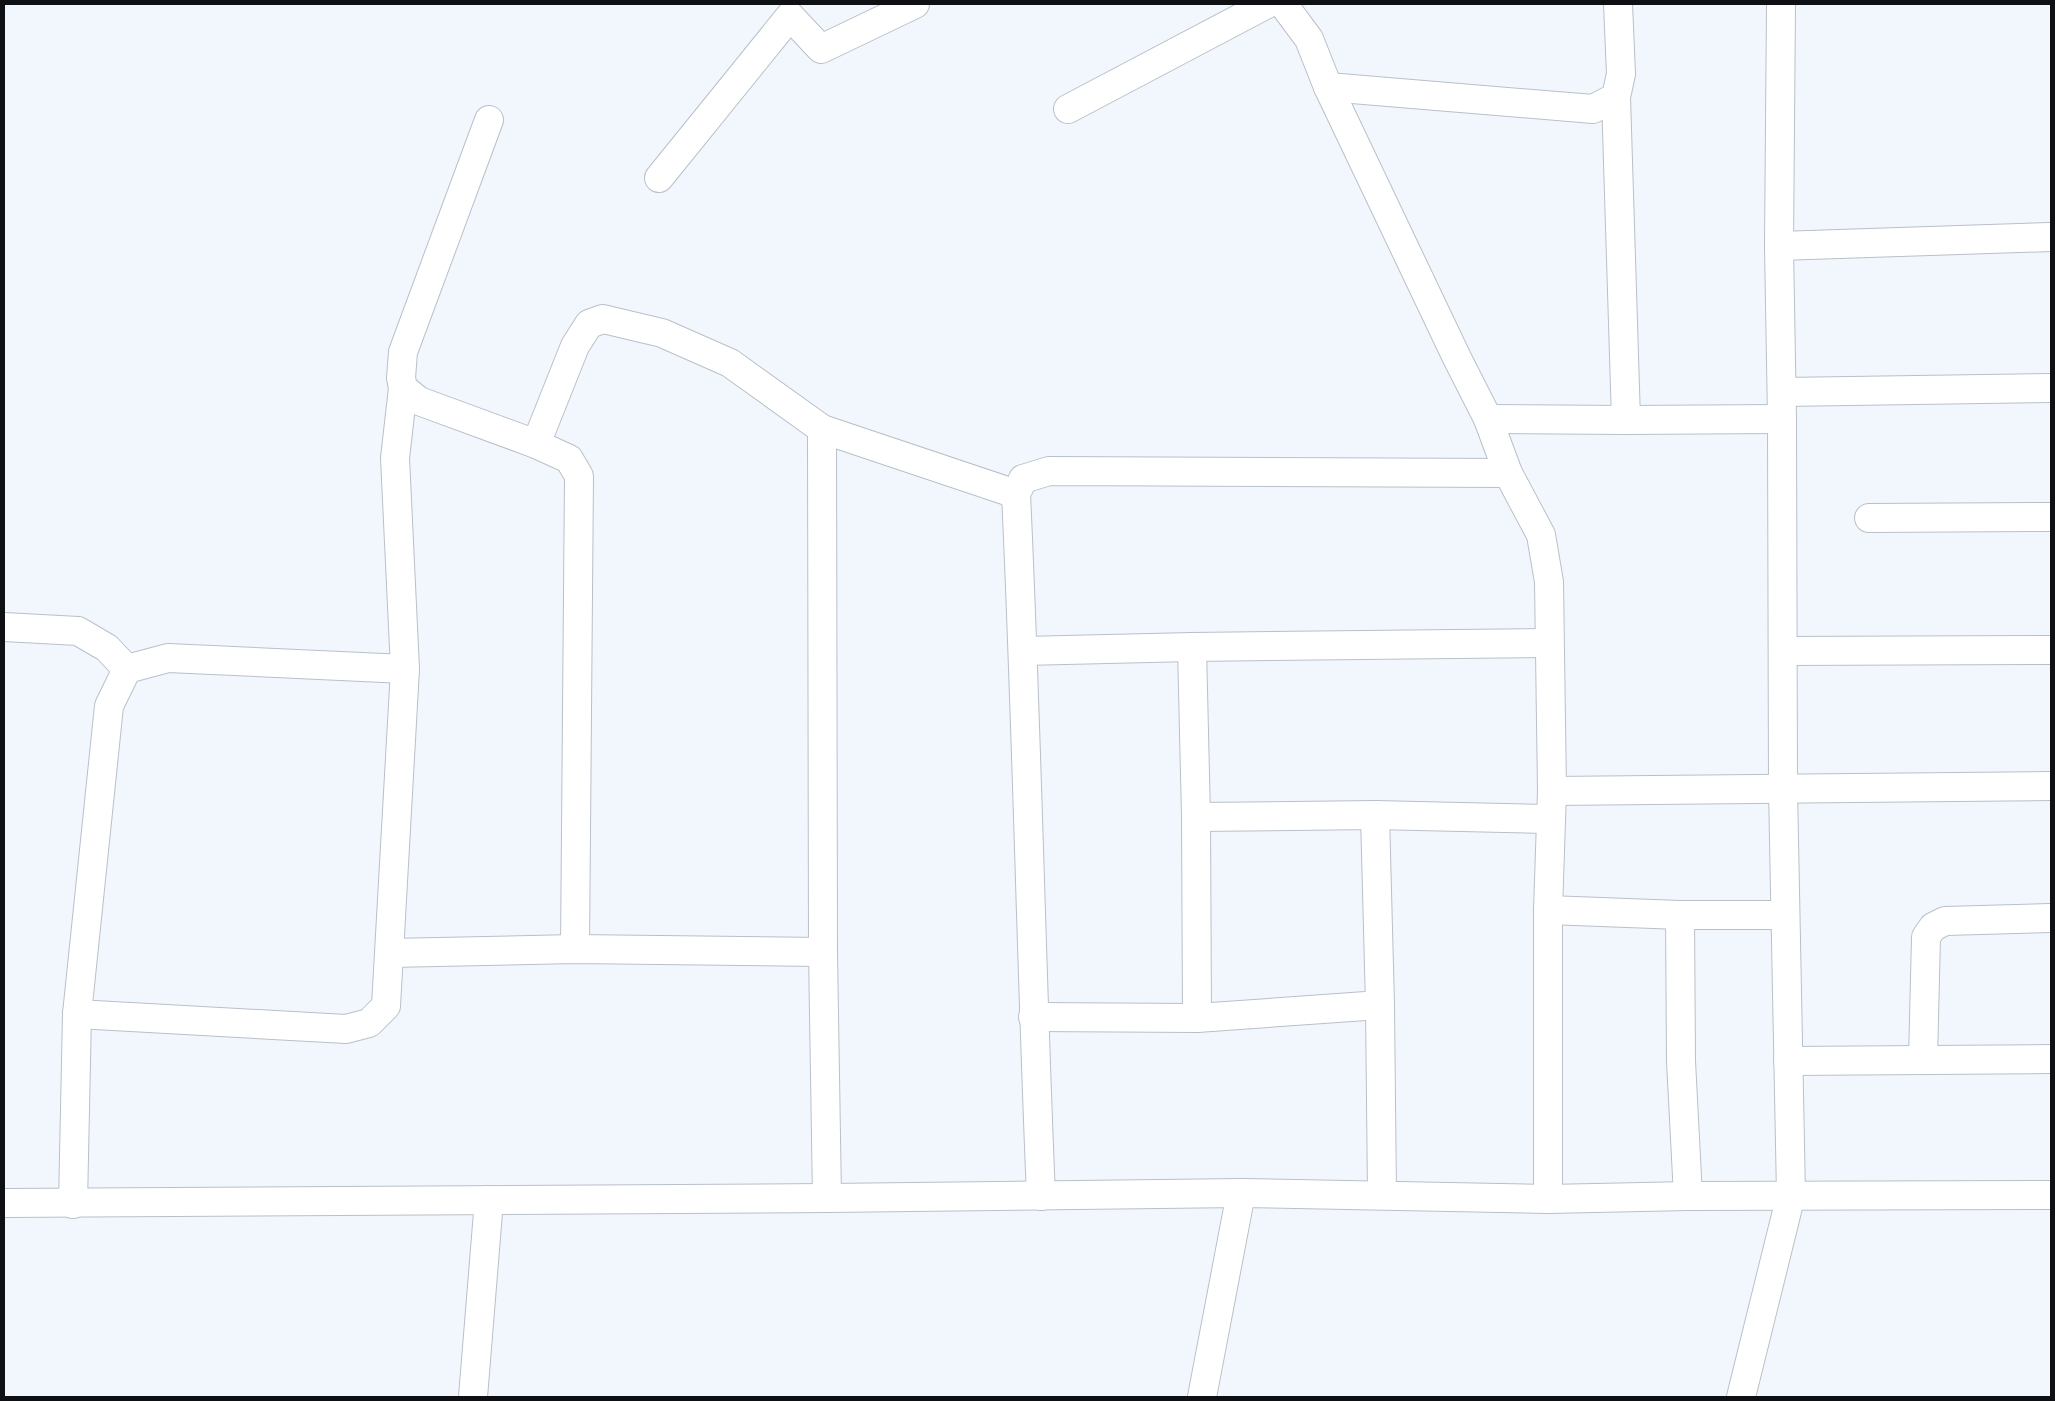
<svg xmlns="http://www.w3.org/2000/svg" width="2055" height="1401" font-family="Inter,sans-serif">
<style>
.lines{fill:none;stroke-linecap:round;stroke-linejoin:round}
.street-casing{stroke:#b9c0c8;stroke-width:30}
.street{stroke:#fff;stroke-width:28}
</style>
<rect width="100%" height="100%" fill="#f2f7fe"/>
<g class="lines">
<g class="street-casing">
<g id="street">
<polyline points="1283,4 1309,39 1328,87 1457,358 1488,419 1508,473 1541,535 1549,582 1552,791 1548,910 1548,1199"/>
<polyline points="1328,87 1593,109 1616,97 1621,74 1618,4"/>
<polyline points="1616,97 1626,420"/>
<polyline points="1068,109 1267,4"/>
<polyline points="489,120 403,352 401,378 403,388 419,401 536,444 569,459 579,476 575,949"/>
<polyline points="659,178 790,16 821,49 915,4"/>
<polyline points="1779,246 2051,237"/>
<polyline points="1782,392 2051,388"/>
<polyline points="1488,419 1626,420 1782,419"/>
<polyline points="822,429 823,952 827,1198"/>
<polyline points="536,444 575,346 589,324 603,319 662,333 730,363 822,429 1016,494"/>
<polyline points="1869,518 2051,517"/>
<polyline points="4,627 78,631 107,648 127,669"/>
<polyline points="1192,647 1196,817 1197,1018"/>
<polyline points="1023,651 1192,647 1548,643"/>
<polyline points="1783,651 2051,650"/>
<polyline points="1552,791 2051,786"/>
<polyline points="1196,817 1375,815 1550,819"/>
<polyline points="1548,910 1680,915 1785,915"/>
<polyline points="1680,915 1681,1061 1688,1196"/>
<polyline points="390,953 575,949 823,952"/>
<polyline points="1380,1005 1382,1195"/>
<polyline points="77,1014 346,1029 369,1023 386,1006 405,669 395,458 403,388"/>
<polyline points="1033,1017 1197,1018 1380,1005 1375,815"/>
<polyline points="1923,1060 1926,937 1933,927 1945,921 2051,918"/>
<polyline points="1788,1061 2051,1059"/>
<path d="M1041,1196C1031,962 1027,727 1016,494L1023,479L1049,471L1508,473"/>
<polyline points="4,1203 827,1198 1241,1193 1548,1199 1688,1196 2051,1195"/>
<polyline points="73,1204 77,1014 109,706 127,669 168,658 405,669"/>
<polyline points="473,1397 489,1200"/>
<polyline points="1202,1397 1241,1193"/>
<polyline points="1741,1397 1791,1195 1783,789 1782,419 1779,246 1781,4"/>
</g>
</g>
<use href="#street" class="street"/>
</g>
<rect width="2055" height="1401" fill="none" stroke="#0e1013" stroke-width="10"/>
</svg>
